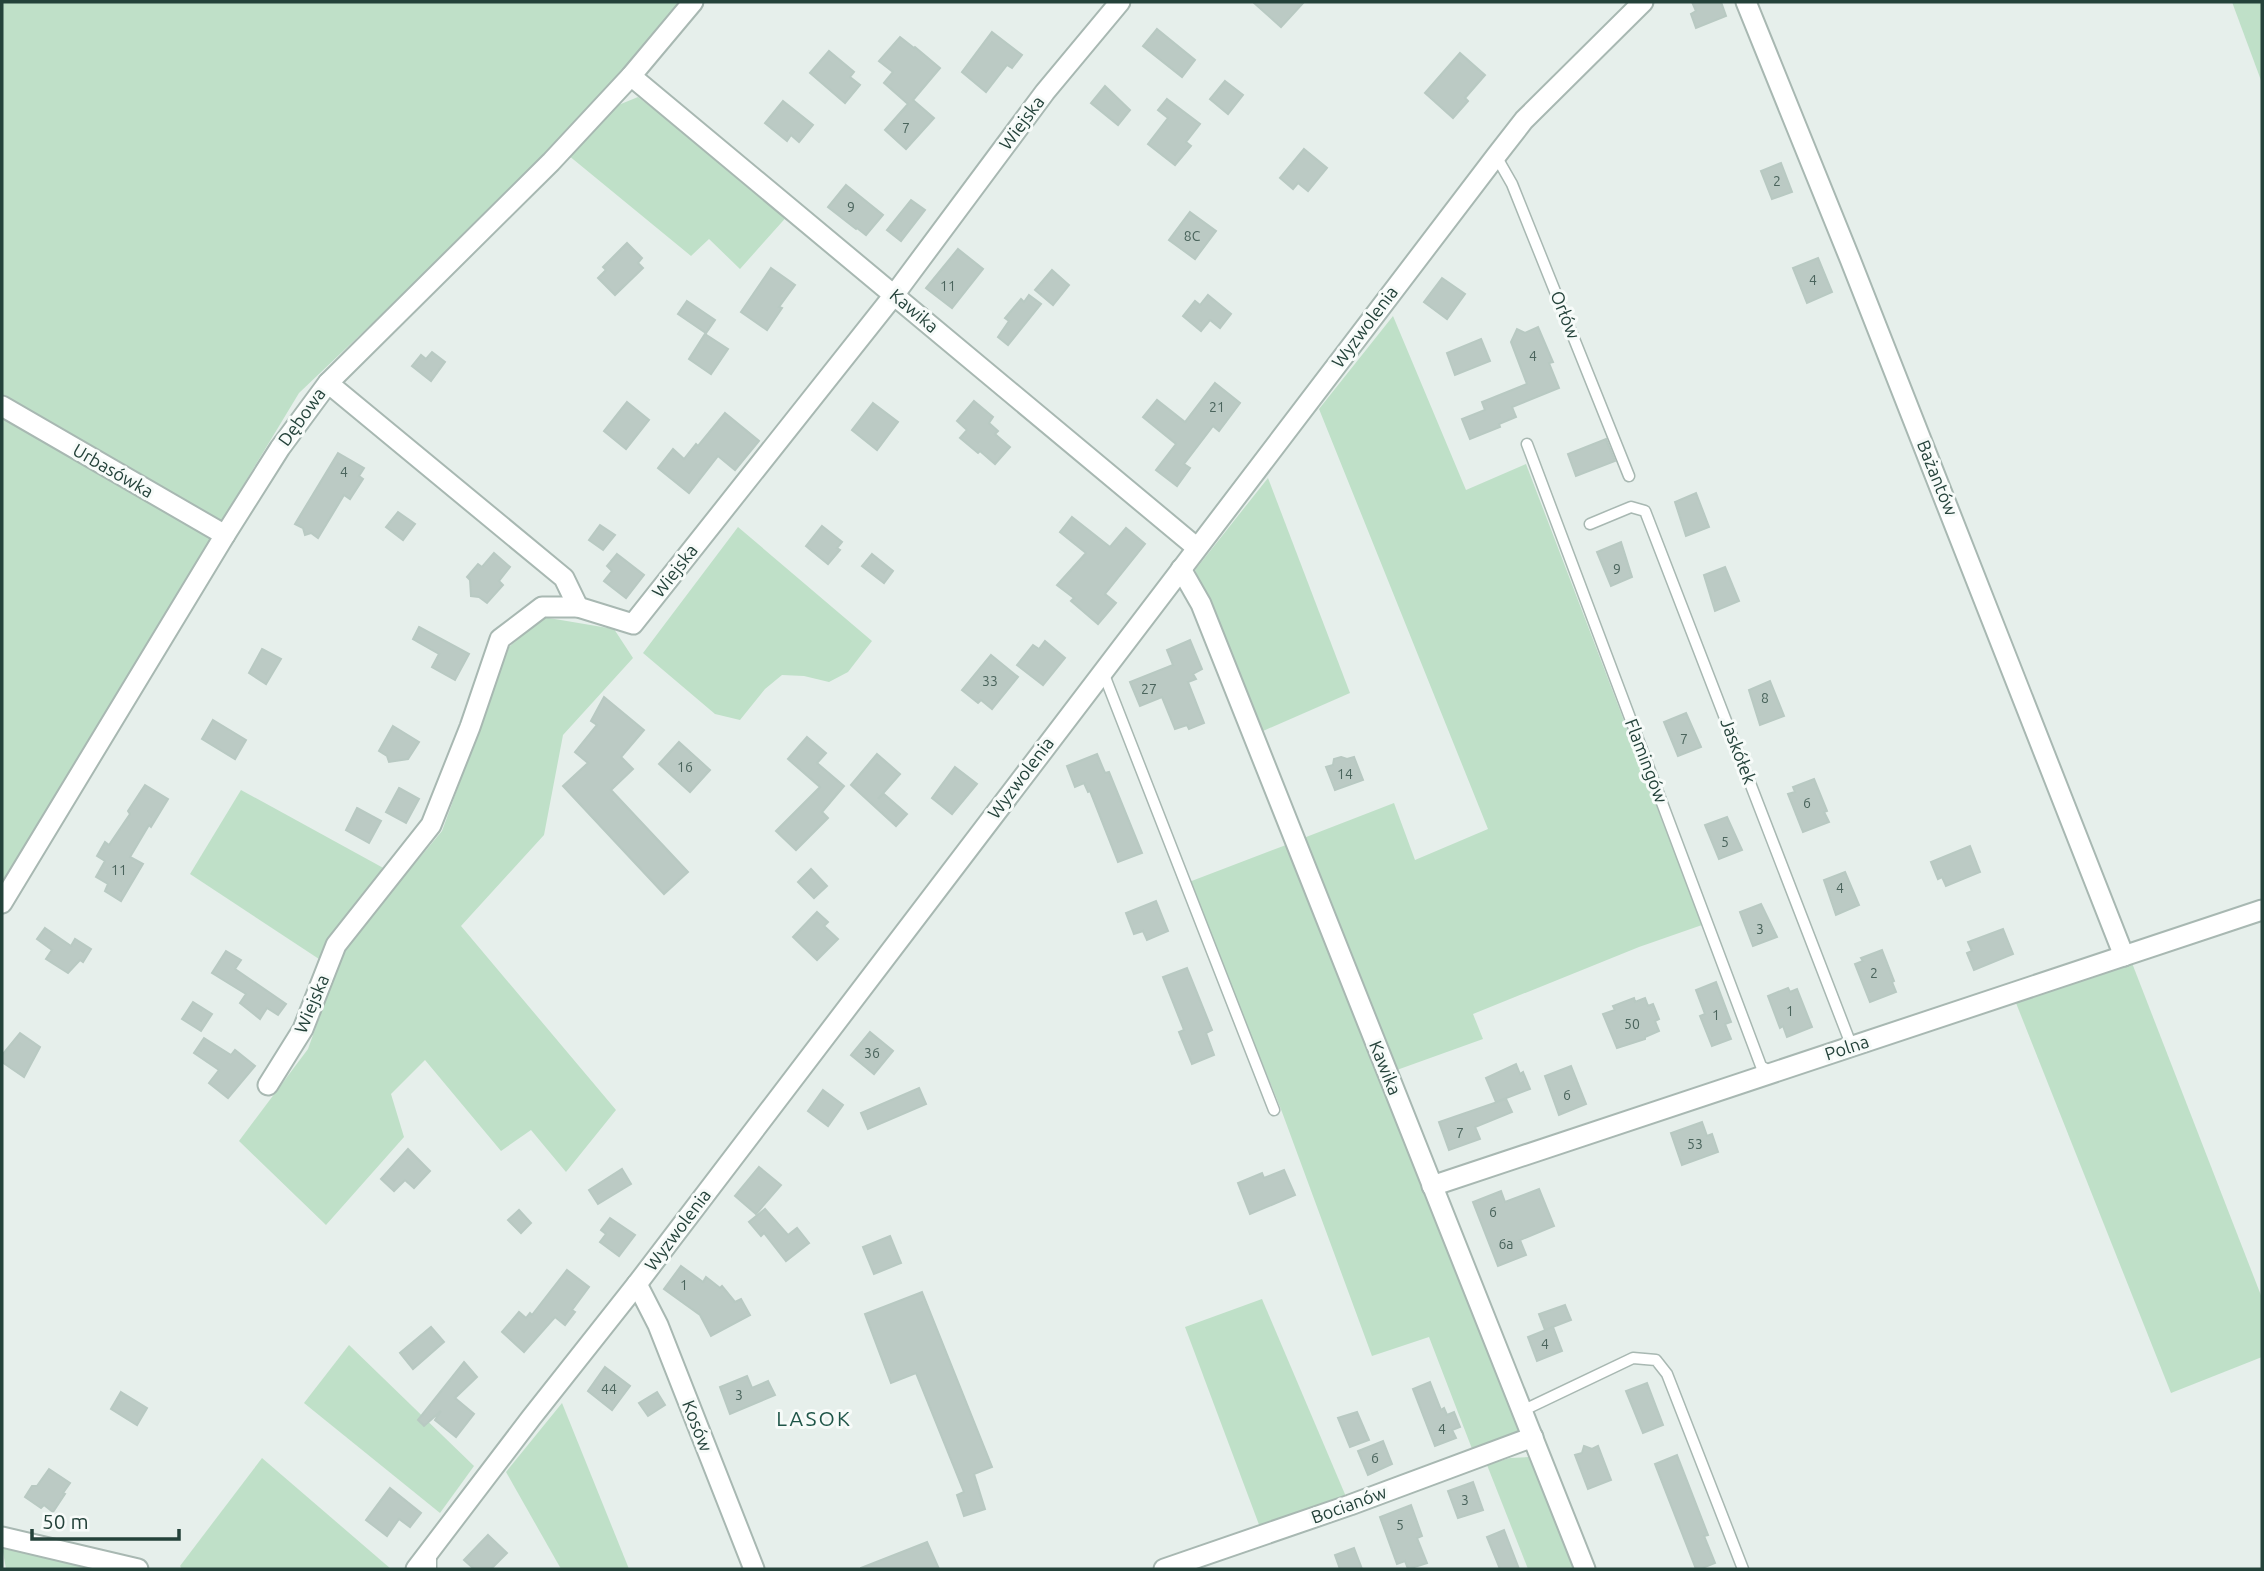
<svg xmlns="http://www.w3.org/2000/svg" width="2264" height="1571" font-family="Ubuntu,sans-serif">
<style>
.green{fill:#bfe0c8}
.building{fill:#bbcac4;stroke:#b8c9c2;stroke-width:2}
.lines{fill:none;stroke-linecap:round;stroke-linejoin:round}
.service-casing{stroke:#a8b8b2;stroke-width:13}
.minor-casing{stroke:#a8b8b2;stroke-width:23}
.service{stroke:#fff;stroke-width:10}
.minor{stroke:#fff;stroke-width:19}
.labels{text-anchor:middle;stroke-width:6;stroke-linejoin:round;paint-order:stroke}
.number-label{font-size:14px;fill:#4a645c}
.street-label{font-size:18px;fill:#24423a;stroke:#f7fbf9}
.quarter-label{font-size:21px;letter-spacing:2px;fill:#1f5548;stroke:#f7fbf9}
</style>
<rect width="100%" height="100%" fill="#e6efeb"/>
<g class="green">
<polygon points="2,2 680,2 621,73 481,220 299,393 2,885"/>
<polygon points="2232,2 2262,2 2262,83"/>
<polygon points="638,97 790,213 740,269 709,239 691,256 568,155 616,106"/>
<polygon points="1393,316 1466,490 1526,464 1702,925 1639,947 1473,1014 1483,1039 1394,1071 1301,839 1394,803 1415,860 1488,829 1319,409"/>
<polygon points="1268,478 1350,693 1263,731 1195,570"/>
<polygon points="738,527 872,641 848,672 829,682 804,676 782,675 765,689 740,720 715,714 643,653"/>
<polygon points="543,617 614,629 633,658 563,735 544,835 461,926 616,1110 566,1172 531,1130 501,1151 425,1060 391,1094 404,1137 326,1225 239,1141 308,1049 344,948 442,831 509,647"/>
<polygon points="241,790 387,870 322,961 190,874"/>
<polygon points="1286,845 1522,1434 1474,1454 1429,1337 1372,1356 1282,1112 1189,882"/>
<polygon points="2132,963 2262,1298 2262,1357 2171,1393 2016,1003"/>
<polygon points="1262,1299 1347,1499 1261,1530 1185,1327"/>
<polygon points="349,1345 474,1466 440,1513 304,1403"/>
<polygon points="562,1403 629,1569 561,1569 506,1472"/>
<polygon points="1529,1457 1574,1569 1528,1569 1487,1465 1510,1458"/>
<polygon points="262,1458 391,1569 182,1569 180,1566"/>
<polygon points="2,1546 96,1569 6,1569"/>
</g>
<g class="building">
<polygon points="1253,2 1304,2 1281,27"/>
<polygon points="1692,2 1721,2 1726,16 1696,28 1691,14 1696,11"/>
<polygon points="1157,29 1195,60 1182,77 1143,46"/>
<polygon points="992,32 1022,55 1012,68 1007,65 986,92 962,72"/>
<polygon points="900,37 914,48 915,47 940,68 913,100 934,118 906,149 885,130 908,104 884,83 893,72 879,61"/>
<polygon points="829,51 854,72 850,77 860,85 845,103 810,73"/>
<polygon points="1460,53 1485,75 1465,98 1468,101 1453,118 1425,93"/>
<polygon points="1225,81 1243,95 1228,114 1210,99"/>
<polygon points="1105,86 1130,110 1118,125 1091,103"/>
<polygon points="1167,99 1200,124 1186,142 1191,146 1175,165 1148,144 1168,118 1158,110"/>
<polygon points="783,101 813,125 799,142 791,135 787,141 765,123"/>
<polygon points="1304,149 1327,168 1308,191 1298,183 1293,189 1280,178"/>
<polygon points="1781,163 1792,192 1772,199 1761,171"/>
<polygon points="846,185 883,215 866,235 857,228 856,229 828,207"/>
<polygon points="911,200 925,210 901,241 887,230"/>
<polygon points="1190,212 1216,231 1195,259 1169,240"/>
<polygon points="627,243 642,258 638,263 643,268 615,295 598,278 606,270 603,267"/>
<polygon points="958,249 983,269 952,308 926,288"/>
<polygon points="1818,258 1832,292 1807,303 1793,268"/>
<polygon points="771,268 795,285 779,307 782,308 767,330 741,312"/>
<polygon points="1052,270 1069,285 1053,305 1035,290"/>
<polygon points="1442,278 1465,294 1447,319 1424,302"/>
<polygon points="1029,295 1041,304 1008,345 998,337 1009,321 1005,318 1021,299 1024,302"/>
<polygon points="1208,295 1231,314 1220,328 1210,320 1201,331 1183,316 1195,301 1200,305"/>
<polygon points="687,301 715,320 706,333 678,314"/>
<polygon points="1538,327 1553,362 1549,363 1559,388 1512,407 1516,417 1499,424 1500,427 1470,439 1462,419 1485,410 1482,402 1527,384 1511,342 1517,329 1525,333"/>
<polygon points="705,334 728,349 711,374 689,359"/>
<polygon points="1481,339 1490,361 1455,375 1447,353"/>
<polygon points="432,352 445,362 431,381 412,366 421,355 426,359"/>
<polygon points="1215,383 1240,403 1219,431 1213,426 1184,464 1190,468 1177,486 1156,470 1176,444 1143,417 1157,400 1185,422"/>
<polygon points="974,401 993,417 989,423 998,431 995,434 1010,447 995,464 980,451 978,453 960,438 967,430 957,421"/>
<polygon points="627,402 649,420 626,449 604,431"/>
<polygon points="873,403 898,422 877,450 852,430"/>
<polygon points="725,413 759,441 735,470 718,456 689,493 658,468 673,449 684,459 696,444 698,446"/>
<polygon points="1606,439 1615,461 1576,476 1568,454"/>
<polygon points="338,453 364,468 359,476 363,479 350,499 344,495 318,538 311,533 305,535 303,528 295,524"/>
<polygon points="1696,493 1709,527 1686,536 1675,502"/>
<polygon points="398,512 415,524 403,540 386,527"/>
<polygon points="1072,517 1110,547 1126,528 1145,544 1105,594 1116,603 1098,624 1071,601 1074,598 1057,585 1086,553 1060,532"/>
<polygon points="600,525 615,535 603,550 589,540"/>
<polygon points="822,526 842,542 837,548 840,550 828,564 806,546"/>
<polygon points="1621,542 1632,577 1611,586 1597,552"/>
<polygon points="494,553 510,567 499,581 503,585 487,603 479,597 471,596 470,580 467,577 478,564 482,567"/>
<polygon points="617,554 644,575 626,598 604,581 612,571 607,566"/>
<polygon points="872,554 893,571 884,583 862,566"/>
<polygon points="1725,567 1739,601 1715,611 1704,575"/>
<polygon points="419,627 469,654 455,680 432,667 439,654 413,639"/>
<polygon points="1190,640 1202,669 1193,674 1196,679 1188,682 1204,723 1189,729 1187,725 1175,729 1162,697 1140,706 1130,682 1173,665 1167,650"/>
<polygon points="1045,641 1065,658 1043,685 1017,665 1033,645 1039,649"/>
<polygon points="262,649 281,659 266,684 249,673"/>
<polygon points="991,655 1018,677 992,709 981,700 978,703 962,690"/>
<polygon points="1770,681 1784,716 1760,725 1749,690"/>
<polygon points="604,697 644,730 621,757 633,769 611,790 688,872 664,894 563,786 588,763 575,752 597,725 591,721"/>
<polygon points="1686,713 1701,747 1678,756 1664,722"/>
<polygon points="213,720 246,740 235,759 202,739"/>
<polygon points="393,726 419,742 408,759 389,762 387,756 379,751"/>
<polygon points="807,737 826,753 817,763 844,786 822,812 828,818 796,850 776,831 820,787 788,759"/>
<polygon points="679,742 710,770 690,792 659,764"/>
<polygon points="877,754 900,774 878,799 884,794 907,814 896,826 851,785"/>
<polygon points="1097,754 1105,773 1109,772 1142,853 1118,862 1090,791 1088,792 1084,783 1075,787 1067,766"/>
<polygon points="1341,757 1347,759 1354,757 1363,780 1335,790 1326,767 1333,765 1334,759"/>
<polygon points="955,767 977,784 952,814 932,798"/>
<polygon points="1814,779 1827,811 1824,812 1829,822 1803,832 1788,794 1795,792 1793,787"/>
<polygon points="145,785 168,799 151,827 149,825 130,857 143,864 121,901 105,891 108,884 96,877 105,861 97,856 105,842 109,845 130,814 128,811"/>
<polygon points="399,788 419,799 406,823 386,812"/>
<polygon points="357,808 381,821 369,843 346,830"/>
<polygon points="1727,817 1742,850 1719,859 1705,825"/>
<polygon points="1970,846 1980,872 1946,886 1942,877 1938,879 1931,862"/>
<polygon points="811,869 827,886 814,898 798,882"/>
<polygon points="1845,872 1859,905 1836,915 1824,880"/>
<polygon points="1156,901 1168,931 1147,940 1143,931 1134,934 1126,913"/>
<polygon points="1761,904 1777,937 1753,946 1740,912"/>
<polygon points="817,912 828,922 824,926 838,939 817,960 793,937"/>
<polygon points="45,928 71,946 75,939 91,949 83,962 80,960 68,973 46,959 52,950 37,939"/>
<polygon points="2003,929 2013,954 1974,970 1967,953 1972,951 1968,942"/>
<polygon points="1882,950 1894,981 1892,982 1896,992 1870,1002 1855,964 1863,961 1861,958"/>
<polygon points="226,951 241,960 235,969 286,1004 278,1015 267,1008 260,1019 240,1003 246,994 212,973"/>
<polygon points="1187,968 1212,1030 1206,1033 1214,1055 1192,1064 1179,1032 1184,1030 1163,977"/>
<polygon points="1716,982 1731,1022 1725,1024 1731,1039 1712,1046 1700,1016 1705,1014 1696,990"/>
<polygon points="1788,988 1790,992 1797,989 1812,1027 1787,1037 1783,1026 1780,1028 1768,996"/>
<polygon points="1634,998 1635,1002 1645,998 1648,1006 1653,1004 1659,1019 1655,1021 1659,1031 1645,1037 1645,1039 1617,1048 1603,1014 1615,1010 1613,1006"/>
<polygon points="193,1002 212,1014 201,1031 182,1019"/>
<polygon points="870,1032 893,1051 874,1074 851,1055"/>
<polygon points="20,1033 40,1047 24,1077 2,1062 2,1055"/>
<polygon points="204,1038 231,1055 235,1050 255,1066 228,1098 209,1083 219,1070 194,1053"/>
<polygon points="1516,1064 1520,1074 1523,1072 1530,1089 1496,1102 1486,1078"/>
<polygon points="1571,1066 1586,1104 1559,1115 1545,1076"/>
<polygon points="919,1088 926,1104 868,1129 861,1113"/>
<polygon points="823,1090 843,1105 828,1126 808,1111"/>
<polygon points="1506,1099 1512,1112 1475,1127 1480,1139 1449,1150 1439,1122"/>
<polygon points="1702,1122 1707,1136 1712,1134 1718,1152 1682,1165 1671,1133"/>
<polygon points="408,1149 430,1171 414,1188 405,1180 394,1191 381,1179"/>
<polygon points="759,1167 781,1185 756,1214 735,1196"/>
<polygon points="622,1169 631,1184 598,1204 589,1190"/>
<polygon points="1284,1170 1295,1195 1250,1214 1238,1183 1262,1173 1264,1178"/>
<polygon points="1539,1189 1554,1226 1520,1240 1526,1255 1498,1266 1473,1202 1501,1191 1505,1202"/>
<polygon points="765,1209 788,1235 797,1228 809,1243 786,1261 764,1233 761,1236 749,1222"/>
<polygon points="519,1210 531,1223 521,1233 508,1220"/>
<polygon points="610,1218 635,1235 619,1256 600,1242 606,1234 601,1230"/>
<polygon points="890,1236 901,1263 874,1274 863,1247"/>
<polygon points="681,1266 703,1282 706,1277 720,1288 722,1286 735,1302 741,1299 750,1315 711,1336 700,1315 664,1289"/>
<polygon points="567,1270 589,1287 572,1310 575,1312 565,1325 555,1317 524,1352 502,1332 519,1312 526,1318 530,1313 532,1315"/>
<polygon points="922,1292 992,1467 974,1474 985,1509 964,1516 957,1495 964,1492 916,1373 891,1383 865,1314"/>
<polygon points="1565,1305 1571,1320 1545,1330 1539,1314"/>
<polygon points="431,1327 444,1342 413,1369 400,1353"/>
<polygon points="1553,1327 1562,1351 1537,1361 1528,1337"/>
<polygon points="464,1362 477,1377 455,1398 474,1414 456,1437 435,1420 441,1411 424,1426 418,1420"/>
<polygon points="605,1367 630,1386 612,1410 588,1391"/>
<polygon points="747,1376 752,1388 768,1381 775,1395 730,1414 720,1387"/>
<polygon points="1430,1382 1441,1410 1444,1408 1447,1415 1454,1412 1460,1427 1452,1430 1456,1438 1435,1446 1413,1389"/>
<polygon points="1647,1383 1663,1425 1643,1433 1626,1391"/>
<polygon points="121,1392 147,1408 137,1425 111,1409"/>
<polygon points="657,1392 665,1405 648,1416 639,1403"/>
<polygon points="1357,1412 1369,1440 1350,1447 1338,1418"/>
<polygon points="1383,1441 1392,1464 1368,1475 1358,1451"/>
<polygon points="1584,1446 1592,1449 1598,1446 1611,1480 1588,1489 1575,1455 1582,1453"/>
<polygon points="1677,1455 1708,1535 1704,1536 1715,1563 1700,1569 1696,1569 1655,1464"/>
<polygon points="49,1469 70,1483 63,1493 65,1494 53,1512 44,1505 41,1508 25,1497 32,1486 37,1486"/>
<polygon points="1473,1482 1483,1510 1458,1518 1448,1491"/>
<polygon points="390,1488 421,1513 410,1527 399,1519 387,1536 366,1520"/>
<polygon points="1411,1505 1422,1536 1417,1538 1427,1563 1408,1569 1405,1561 1397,1564 1380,1517"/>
<polygon points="1504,1530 1519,1569 1500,1569 1487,1537"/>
<polygon points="488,1535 507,1553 491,1569 474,1569 464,1560"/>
<polygon points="927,1542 939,1569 861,1569 861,1568"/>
<polygon points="1354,1548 1362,1569 1340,1569 1335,1555"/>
</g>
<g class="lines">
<g class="service-casing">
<g id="service">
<polyline points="1496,156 1512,184 1629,476"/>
<polyline points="1527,444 1761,1066 1772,1073"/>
<polyline points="1590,524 1631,507 1645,511 1852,1047"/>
<polyline points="1103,672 1274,1110"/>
<polyline points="1522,1411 1633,1358 1656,1360 1667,1374 1743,1569"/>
<polyline points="431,1552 431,1569"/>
</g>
</g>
<g class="minor-casing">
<g id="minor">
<polyline points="1746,2 1850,259 2124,956"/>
<polyline points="631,76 1196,547"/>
<polyline points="328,383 564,578 578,607"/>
<polyline points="2,406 225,535"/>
<polyline points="1181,569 1201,604 1585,1569"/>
<polyline points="2,903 225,535 280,448 328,383 551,162 631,76 693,2"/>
<polyline points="268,1085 303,1029 336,945 431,825 470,727 500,639 542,607 578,607 633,624 894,295 1045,92 1120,2"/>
<polyline points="1432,1186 2262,910"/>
<polyline points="637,1284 658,1325 754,1569"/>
<polyline points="2,1537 138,1569"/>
<polyline points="416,1569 531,1418 637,1284 1496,156 1524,120 1643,2"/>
<polyline points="1164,1569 1350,1505 1533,1437"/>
</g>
</g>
<use href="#service" class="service"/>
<use href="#minor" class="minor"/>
</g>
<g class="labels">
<g class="number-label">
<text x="906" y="133">7</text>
<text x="1777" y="186">2</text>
<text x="851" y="212">9</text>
<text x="1192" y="241">8C</text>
<text x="1813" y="285">4</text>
<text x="948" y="291">11</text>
<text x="1533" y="361">4</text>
<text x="1217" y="412">21</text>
<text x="344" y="477">4</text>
<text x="1617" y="574">9</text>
<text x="990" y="686">33</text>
<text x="1149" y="694">27</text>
<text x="1765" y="703">8</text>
<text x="1684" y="744">7</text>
<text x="685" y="772">16</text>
<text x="1345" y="779">14</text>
<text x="1807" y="808">6</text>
<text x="1725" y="847">5</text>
<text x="119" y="875">11</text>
<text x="1840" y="893">4</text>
<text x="1760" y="934">3</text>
<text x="1874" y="978">2</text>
<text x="1790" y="1016">1</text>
<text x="1716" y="1020">1</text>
<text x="1632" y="1029">50</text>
<text x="872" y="1058">36</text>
<text x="1567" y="1100">6</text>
<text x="1460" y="1138">7</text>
<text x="1695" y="1149">53</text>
<text x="1493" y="1217">6</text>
<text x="1506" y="1249">6a</text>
<text x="684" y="1290">1</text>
<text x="1545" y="1349">4</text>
<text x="609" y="1394">44</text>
<text x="739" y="1400">3</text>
<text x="1442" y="1434">4</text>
<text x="1375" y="1463">6</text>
<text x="1465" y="1505">3</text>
<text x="1400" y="1530">5</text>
</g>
<g class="street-label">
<text transform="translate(1022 123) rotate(-53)" y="6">Wiejska</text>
<text transform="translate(914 311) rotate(40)" y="6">Kawika</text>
<text transform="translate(1565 315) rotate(68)" y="6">Orłów</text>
<text transform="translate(1365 327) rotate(-53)" y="6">Wyzwolenia</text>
<text transform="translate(302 417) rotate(-54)" y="6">Dębowa</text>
<text transform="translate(113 471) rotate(30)" y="6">Urbasówka</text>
<text transform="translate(1937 478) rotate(68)" y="6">Bażantów</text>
<text transform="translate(675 571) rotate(-52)" y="6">Wiejska</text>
<text transform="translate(1738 751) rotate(69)" y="6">Jaskółek</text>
<text transform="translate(1646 761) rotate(69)" y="6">Flamingów</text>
<text transform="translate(1021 778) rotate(-53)" y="6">Wyzwolenia</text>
<text transform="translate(312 1004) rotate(-67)" y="6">Wiejska</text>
<text transform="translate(1847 1048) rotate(-18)" y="6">Polna</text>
<text transform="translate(1385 1068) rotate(68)" y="6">Kawika</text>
<text transform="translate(678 1230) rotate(-53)" y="6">Wyzwolenia</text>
<text transform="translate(697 1426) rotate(69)" y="6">Kosów</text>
<text transform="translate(1349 1505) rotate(-20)" y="6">Bocianów</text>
</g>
<g class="quarter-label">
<text x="814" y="1426">LASOK</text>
</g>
</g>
<rect width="2264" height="1571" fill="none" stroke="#24423a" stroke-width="7"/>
<path d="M32 1529v10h147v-10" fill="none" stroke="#24423a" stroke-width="3.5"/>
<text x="42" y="1529" font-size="21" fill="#24423a" stroke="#f7fbf9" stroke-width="5" paint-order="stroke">50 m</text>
</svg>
